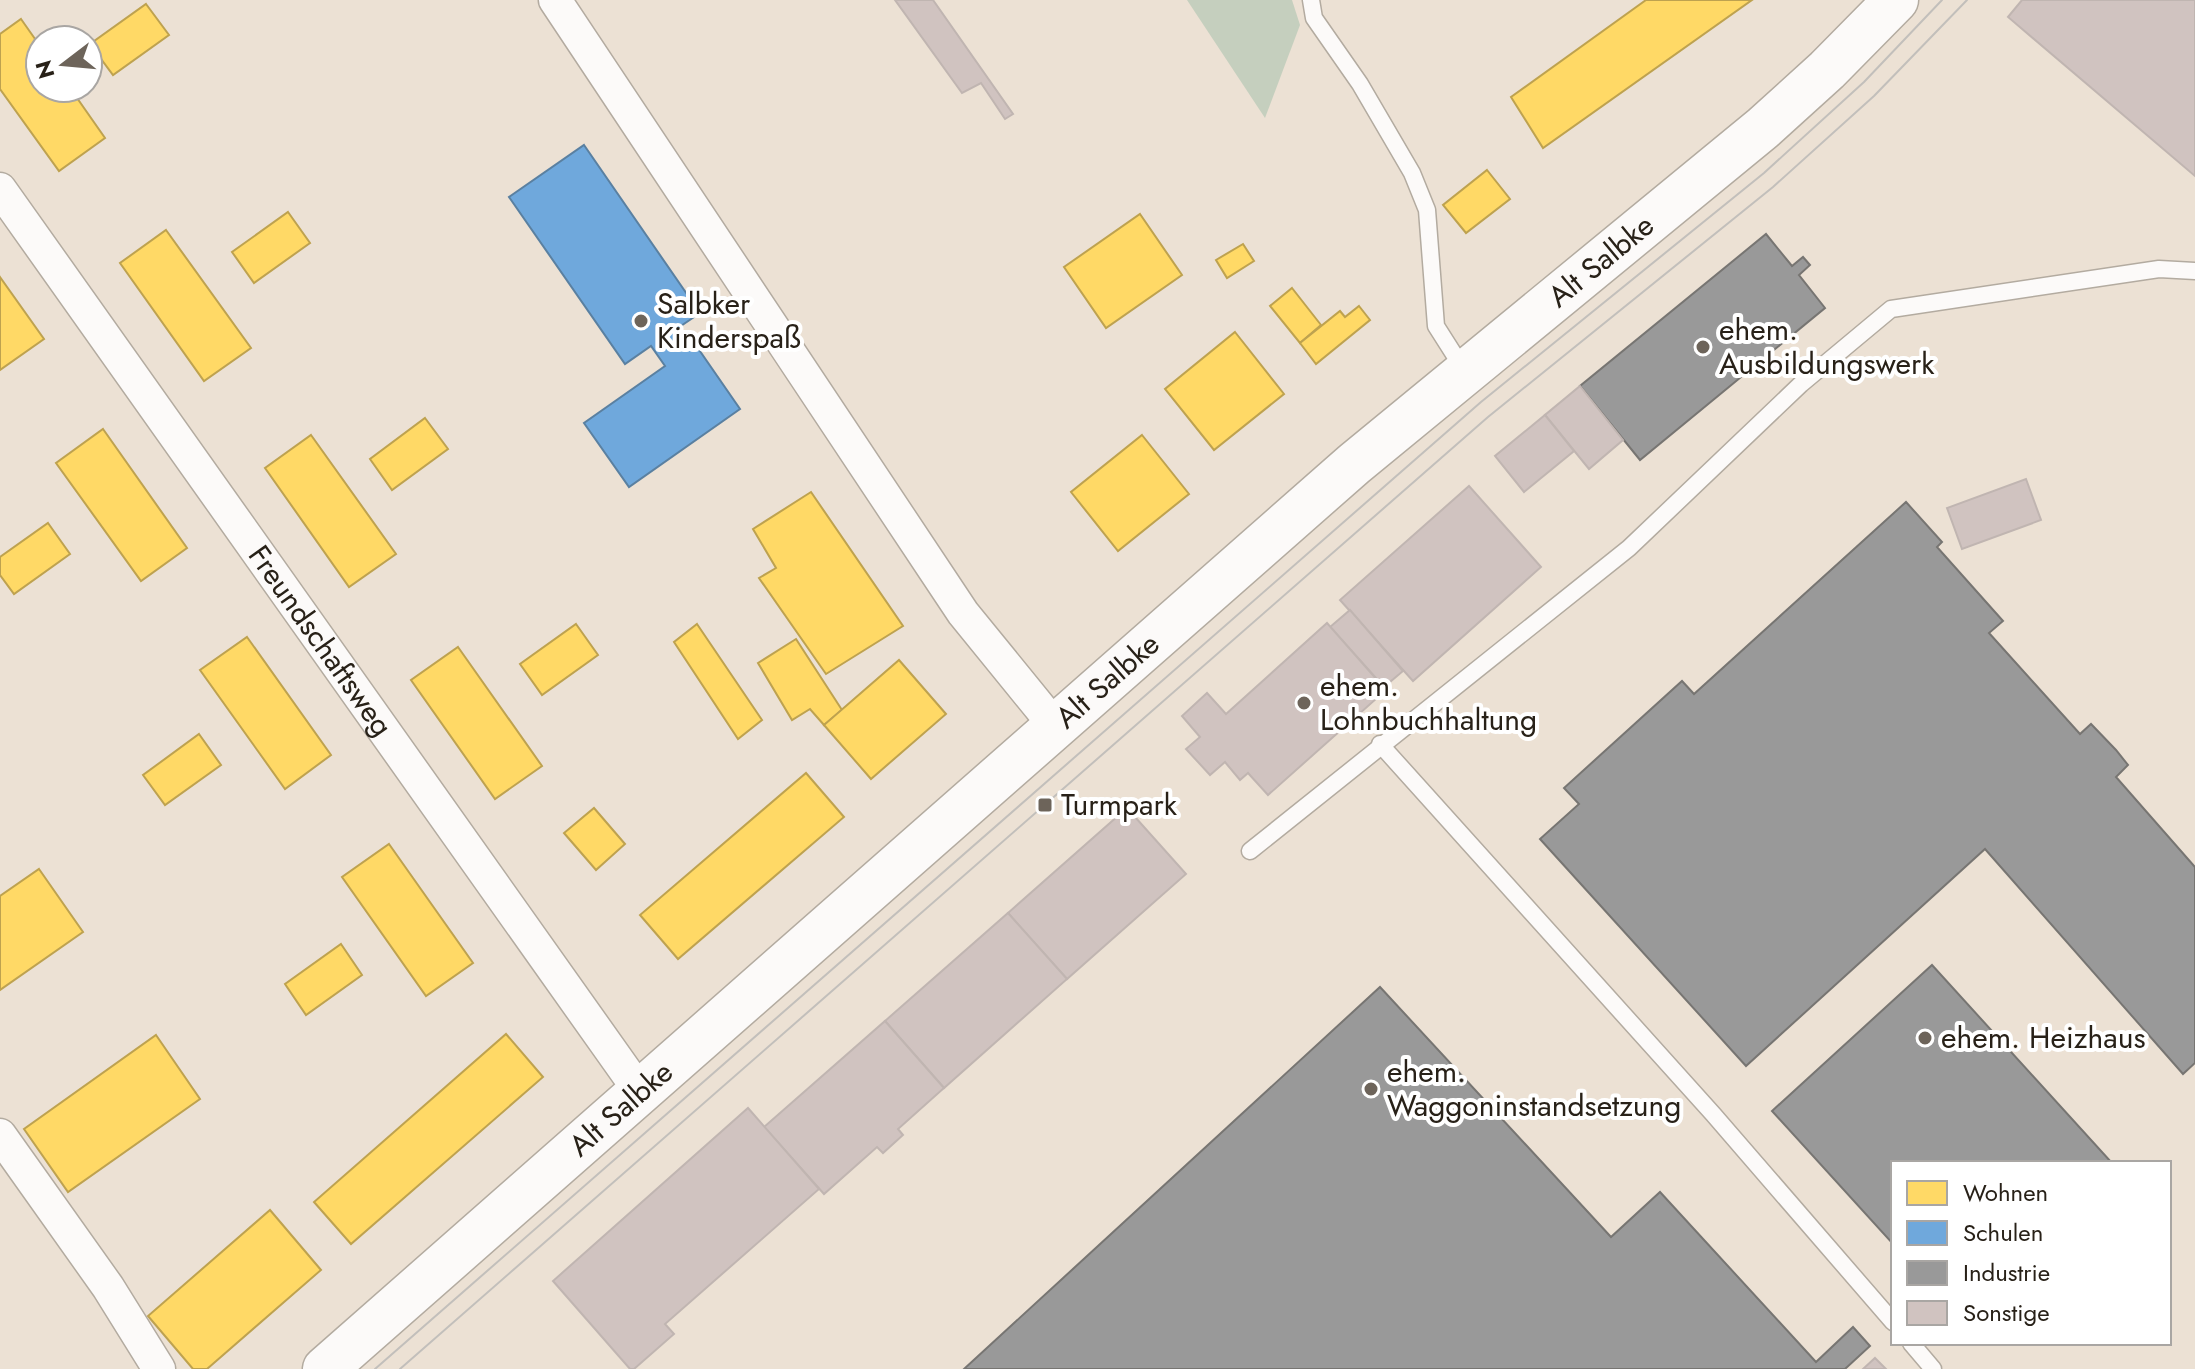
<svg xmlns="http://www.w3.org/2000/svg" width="2195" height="1369" font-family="Jost,sans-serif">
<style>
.green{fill:#c5cfbe}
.homes{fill:#ffd966;stroke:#bea24f;stroke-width:2}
.schools{fill:#6fa8dc;stroke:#5a80a1;stroke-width:2}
.industry{fill:#999;stroke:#777572;stroke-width:2}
.building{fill:#d0c3c0;stroke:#c0b5b1;stroke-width:2}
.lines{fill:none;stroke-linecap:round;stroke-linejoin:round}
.lane-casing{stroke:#b3aba0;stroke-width:19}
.street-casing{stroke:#b3aba0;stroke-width:35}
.secondary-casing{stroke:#b3aba0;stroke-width:47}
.lane{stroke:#fcfaf9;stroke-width:16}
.street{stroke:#fcfaf9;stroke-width:32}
.secondary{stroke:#fcfaf9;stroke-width:44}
.tram{stroke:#c2bfbb;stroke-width:2}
.poi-dot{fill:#6d645a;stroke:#fff;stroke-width:3}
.labels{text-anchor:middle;stroke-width:8;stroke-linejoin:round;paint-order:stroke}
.street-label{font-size:30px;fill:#282118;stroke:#fff}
.poi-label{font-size:30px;fill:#282118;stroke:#fff;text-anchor:start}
</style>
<rect width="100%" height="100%" fill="#ece1d4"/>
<polygon class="green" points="1187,0 1292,0 1300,25 1265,118"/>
<g class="homes">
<polygon points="1646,0 1752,0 1543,148 1511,97"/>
<polygon points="146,4 169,35 113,75 90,44"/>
<polygon points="21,19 40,46 40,88 70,88 105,138 59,171 0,89 0,34"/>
<polygon points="1487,170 1510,199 1466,233 1443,205"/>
<polygon points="288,212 310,243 254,283 232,252"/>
<polygon points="1140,214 1182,275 1106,328 1064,267"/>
<polygon points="166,230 251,348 204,381 120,263"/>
<polygon points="1243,244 1254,261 1227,278 1216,260"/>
<polygon points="0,277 44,339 0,370"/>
<polygon points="1292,288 1321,325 1300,343 1270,306"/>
<polygon points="1359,306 1370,320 1316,364 1300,343 1340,311 1345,317"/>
<polygon points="1235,332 1284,394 1214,450 1165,389"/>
<polygon points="425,418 448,449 392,490 370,459"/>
<polygon points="103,429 187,548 141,581 56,463"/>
<polygon points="311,435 396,554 349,587 265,468"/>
<polygon points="1142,435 1189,494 1118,551 1071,492"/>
<polygon points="811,492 903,626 826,674 759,578 776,568 753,529"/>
<polygon points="48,523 70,554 14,594 0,575 0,557"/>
<polygon points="576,624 598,655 542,695 520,664"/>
<polygon points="697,624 762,720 738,739 674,642"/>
<polygon points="247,637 331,755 285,789 200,670"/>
<polygon points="796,639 842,710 824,725 810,709 792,720 758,663"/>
<polygon points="458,647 542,766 495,799 411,680"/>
<polygon points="899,660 946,714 871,779 824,725"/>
<polygon points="199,734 221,765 165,805 143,775"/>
<polygon points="806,773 844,817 678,959 640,915"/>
<polygon points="594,808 625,844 596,870 564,833"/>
<polygon points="389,844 473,963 426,996 342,877"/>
<polygon points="39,869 83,932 0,990 0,896"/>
<polygon points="341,944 362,975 306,1015 285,984"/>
<polygon points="506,1034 543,1077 351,1244 314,1202"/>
<polygon points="156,1035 200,1099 68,1192 24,1129"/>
<polygon points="270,1210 321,1270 207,1369 193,1369 148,1316"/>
</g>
<polygon class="schools" points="584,145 700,313 675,330 689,349 695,344 740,409 629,487 584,423 665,366 651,346 625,364 509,197"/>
<g class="industry">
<polygon points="1766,234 1792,266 1803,257 1810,265 1799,275 1825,308 1640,460 1580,386"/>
<polygon points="1906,502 1942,542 1937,547 2003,621 1989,633 2080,734 2091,724 2116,750 2128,765 2116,777 2195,867 2195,1063 2183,1074 1985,849 1746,1066 1540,839 1579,804 1564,788 1682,681 1694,694"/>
<polygon points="1932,965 2112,1163 1893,1163 1893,1244 1772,1111"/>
<polygon points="1380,987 1611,1237 1660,1192 1816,1362 1853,1327 1870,1346 1845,1369 964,1369"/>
</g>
<g class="building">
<polygon points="895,0 933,0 1013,114 1005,119 981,83 962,93"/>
<polygon points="2022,0 2195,0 2195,176 2008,17"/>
<polygon points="1580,386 1623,440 1589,469 1545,415"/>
<polygon points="1545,415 1574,451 1524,492 1495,456"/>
<polygon points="2026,479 2041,520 1962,549 1947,508"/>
<polygon points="1469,486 1541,567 1413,681 1340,600"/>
<polygon points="1350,610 1403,671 1384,687 1330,627"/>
<polygon points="1327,623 1386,690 1268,795 1248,773 1240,780 1225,762 1210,775 1186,749 1200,737 1182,716 1207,693 1226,714"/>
<polygon points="1127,808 1186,874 1067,979 1008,913"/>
<polygon points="1008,913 1067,979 944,1088 885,1021"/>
<polygon points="885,1021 944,1088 898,1129 903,1135 883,1153 877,1147 824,1194 764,1127"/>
<polygon points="748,1108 819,1189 665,1324 674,1334 634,1369 630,1369 553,1281"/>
<polygon points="1875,1358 1886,1369 1863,1369"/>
</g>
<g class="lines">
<g class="lane-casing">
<g id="lane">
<polyline points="1311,0 1314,18 1360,84 1412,173 1427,210 1436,326 1464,370"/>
<polyline points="1380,744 1713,1114 1893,1322"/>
<polyline points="1250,851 1629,548 1801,384 1891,309 2159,269 2195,271"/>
<polyline points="1911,1343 1933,1369"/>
</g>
</g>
<g class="street-casing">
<g id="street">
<polyline points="555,0 963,613 1055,726"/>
<path id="s1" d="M0,189L641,1093"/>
<polyline points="0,1135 108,1287 159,1369"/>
</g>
</g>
<g class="secondary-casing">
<g id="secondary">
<path id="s2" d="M325,1369L1354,464L1763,128L1827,70L1896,0"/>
</g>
</g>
<use href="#lane" class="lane"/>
<use href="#street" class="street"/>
<use href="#secondary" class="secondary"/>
<g class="tram">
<polyline points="375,1369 1481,402 1764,173 1864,82 1942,0"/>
<polyline points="400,1369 1488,417 1773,187 1874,96 1967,0"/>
</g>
</g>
<g class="poi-dot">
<circle cx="641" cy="321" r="8"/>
<circle cx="1703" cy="347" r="8"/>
<circle cx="1304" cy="703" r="8"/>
<rect x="1037" y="797" width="16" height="16" rx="4"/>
<circle cx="1925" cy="1038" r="8"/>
<circle cx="1371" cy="1089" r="8"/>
</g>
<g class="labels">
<g class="street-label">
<text dy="10" stroke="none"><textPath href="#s2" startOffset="1690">Alt Salbke</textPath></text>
<text dy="10" stroke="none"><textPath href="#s1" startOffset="554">Freundschaftsweg</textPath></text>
<text dy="10" stroke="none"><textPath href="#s2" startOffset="1042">Alt Salbke</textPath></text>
<text dy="10" stroke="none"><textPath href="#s2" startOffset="394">Alt Salbke</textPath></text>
</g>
<g class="poi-label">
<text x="657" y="314">Salbker<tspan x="657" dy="34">Kinderspaß</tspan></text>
<text x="1719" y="340">ehem.<tspan x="1719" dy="34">Ausbildungswerk</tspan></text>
<text x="1320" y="696">ehem.<tspan x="1320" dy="34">Lohnbuchhaltung</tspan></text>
<text x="1061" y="815">Turmpark</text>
<text x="1941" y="1048">ehem. Heizhaus</text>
<text x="1387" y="1082">ehem.<tspan x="1387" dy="34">Waggoninstandsetzung</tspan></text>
</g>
</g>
<rect x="1891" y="1161" width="280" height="184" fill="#ffffff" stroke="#a9a6a3" stroke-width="2"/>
<rect x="1907" y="1181" width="40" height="24" fill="#ffd966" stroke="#a9a6a3" stroke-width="2"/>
<text x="1963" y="1201" font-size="24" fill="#282118">Wohnen</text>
<rect x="1907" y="1221" width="40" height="24" fill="#6fa8dc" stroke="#a9a6a3" stroke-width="2"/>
<text x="1963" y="1241" font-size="24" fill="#282118">Schulen</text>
<rect x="1907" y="1261" width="40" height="24" fill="#999999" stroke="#a9a6a3" stroke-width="2"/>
<text x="1963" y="1281" font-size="24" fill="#282118">Industrie</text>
<rect x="1907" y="1301" width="40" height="24" fill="#d0c3c0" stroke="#a9a6a3" stroke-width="2"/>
<text x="1963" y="1321" font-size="24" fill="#282118">Sonstige</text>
<g transform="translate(64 64) rotate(254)"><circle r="38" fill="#ffffff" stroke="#a9a6a3" stroke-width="2"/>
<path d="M0-6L14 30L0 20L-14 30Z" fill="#6d645a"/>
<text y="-12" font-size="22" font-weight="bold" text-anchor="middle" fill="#282118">N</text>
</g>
</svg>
